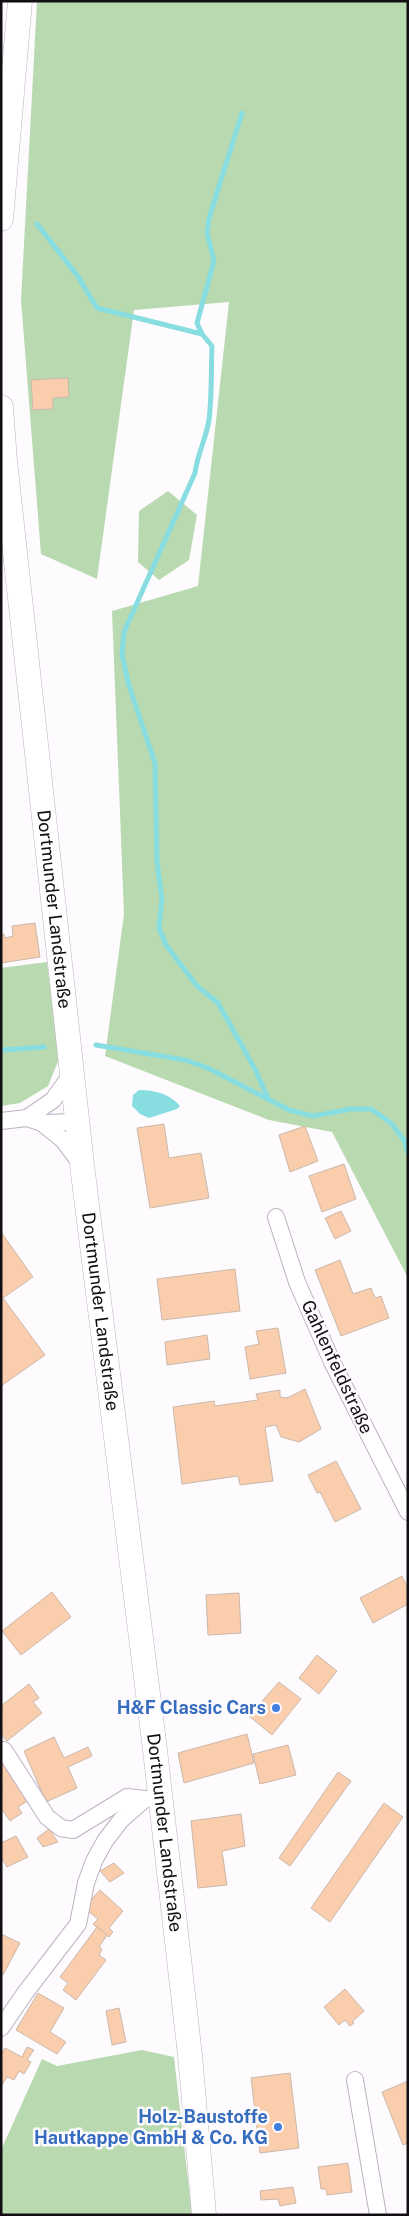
<svg xmlns="http://www.w3.org/2000/svg" width="409" height="2216" font-family="'Public Sans',sans-serif">
<style>
.green{fill:#b9dab0}
.water{fill:#88dde0}
.lines{fill:none;stroke-linecap:round;stroke-linejoin:round}
.stream{stroke:#88dde0;stroke-width:5}
.building{fill:#facead;stroke:#cab8ab}
.street-casing{stroke:#beb1c2;stroke-width:18}
.secondary-casing{stroke:#beb1c2;stroke-width:25}
.street{stroke:#fff;stroke-width:16}
.secondary{stroke:#fff;stroke-width:24}
.shop-dot{fill:#3f7fe0;stroke:#fdfbfe;stroke-width:2}
.labels{text-anchor:middle;stroke-width:5;stroke-linejoin:round;paint-order:stroke}
.street-label{font-size:18px;fill:#120e14;stroke:#fdfbfe}
.shop-label{font-size:18px;font-weight:bold;fill:#366cbe;stroke:#fdfbfe;text-anchor:end}
</style>
<rect width="100%" height="100%" fill="#fdfbfe"/>
<g class="green">
<polygon points="37,1 408,1 408,1278 332,1132 269,1120 105,1056 124,914 112,611 198,586 229,302 134,310 97,579 41,554 21,300"/>
<polygon points="168,491 197,515 189,560 159,580 138,562 139,511"/>
<polygon points="47,962 59,1059 48,1086 20,1103 1,1106 1,968"/>
<polygon points="142,2050 174,2057 192,2215 1,2215 1,2150 42,2059 57,2066"/>
</g>
<path class="water" d="M139,1090C155,1090 170,1094 180,1106L177,1109L149,1118L140,1114L132,1106L133,1095Z"/>
<g class="lines">
<g class="stream">
<path d="M37,224L77,275L97,308L202,334L212,346C211,370 212,396 209,420C206,439 197,455 195,473L124,632L122,654L129,686L155,763L157,862L162,899L159,928L166,945L197,986L218,1003L255,1069L268,1098"/>
<polyline points="202,334 197,323 214,261 207,233 209,218 242,113"/>
<polyline points="96,1045 185,1060 208,1068 289,1110 313,1116 351,1109 371,1109 391,1123 404,1140 408,1153"/>
<polyline points="1,1050 44,1047"/>
</g>
</g>
<g class="building">
<polygon points="68,378 69,397 53,398 53,409 33,410 31,380"/>
<polygon points="35,923 40,957 1,963 1,935 4,934 5,938 13,936 12,926"/>
<polygon points="164,1124 169,1158 201,1153 209,1198 150,1208 137,1128"/>
<polygon points="305,1126 318,1161 290,1172 279,1135"/>
<polygon points="344,1164 356,1199 322,1212 309,1176"/>
<polygon points="341,1211 351,1231 335,1239 325,1218"/>
<polygon points="1,1232 33,1277 3,1298 45,1355 1,1386"/>
<polygon points="340,1260 353,1294 371,1288 375,1298 381,1296 389,1318 341,1336 315,1270"/>
<polygon points="235,1269 240,1311 162,1320 157,1279"/>
<polygon points="278,1328 286,1373 250,1379 245,1347 259,1344 256,1331"/>
<polygon points="207,1335 210,1359 167,1365 165,1342"/>
<polygon points="305,1389 321,1429 299,1442 281,1437 276,1425 265,1427 273,1481 240,1485 238,1476 182,1484 173,1407 214,1401 215,1406 258,1400 256,1394 280,1390 280,1397 287,1398"/>
<polygon points="336,1461 361,1509 335,1522 320,1492 317,1493 308,1475"/>
<polygon points="402,1576 408,1589 408,1604 373,1623 360,1598"/>
<polygon points="52,1592 71,1617 21,1655 2,1631"/>
<polygon points="239,1593 241,1633 208,1635 206,1595"/>
<polygon points="317,1655 337,1671 319,1694 299,1678"/>
<polygon points="279,1682 301,1699 272,1735 249,1716"/>
<polygon points="29,1684 39,1698 33,1702 42,1713 7,1741 1,1734 1,1706"/>
<polygon points="247,1734 254,1763 184,1783 178,1753"/>
<polygon points="54,1737 64,1758 88,1747 92,1756 68,1767 77,1788 46,1802 24,1751"/>
<polygon points="288,1745 296,1775 260,1784 253,1754"/>
<polygon points="1,1758 29,1800 18,1807 22,1813 10,1821 1,1808 1,1787 3,1786 1,1782"/>
<polygon points="338,1772 351,1781 290,1866 279,1858"/>
<polygon points="384,1803 403,1817 330,1922 311,1908"/>
<polygon points="241,1814 245,1846 222,1851 227,1885 198,1888 191,1821"/>
<polygon points="49,1829 58,1842 43,1847 37,1838"/>
<polygon points="16,1836 28,1857 7,1867 1,1857 1,1843"/>
<polygon points="114,1863 124,1873 110,1882 100,1871"/>
<polygon points="100,1890 123,1911 109,1928 113,1932 109,1937 93,1924 98,1919 84,1908"/>
<polygon points="97,1927 107,1935 99,1947 102,1949 99,1955 106,1960 76,2000 63,1990 68,1983 60,1977"/>
<polygon points="1,1934 20,1943 3,1975 1,1974"/>
<polygon points="345,1989 364,2011 352,2022 354,2023 350,2026 345,2020 339,2025 324,2007"/>
<polygon points="38,1993 64,2008 50,2032 66,2042 57,2054 16,2030"/>
<polygon points="119,2008 126,2042 112,2045 106,2011"/>
<polygon points="27,2047 34,2050 27,2060 31,2062 24,2074 19,2071 14,2080 7,2077 2,2085 1,2055 5,2048 22,2057"/>
<polygon points="290,2073 299,2148 260,2153 251,2078"/>
<polygon points="408,2081 408,2143 403,2145 382,2092"/>
<polygon points="348,2163 352,2192 327,2195 326,2189 321,2189 318,2167"/>
<polygon points="293,2187 296,2203 280,2206 278,2199 261,2200 260,2191"/>
</g>
<g class="lines">
<g class="street-casing">
<g id="street">
<polyline points="27,1118 53,1100 73,1072"/>
<polyline points="1,1121 27,1118 42,1123 78,1122"/>
<polyline points="42,1123 63,1140 81,1164"/>
<polyline points="276,1217 297,1282 333,1364 408,1512"/>
<polyline points="4,1750 47,1817 61,1828 73,1830 127,1797 145,1799"/>
<polyline points="1,2028 25,1993 78,1924 86,1883 94,1861 105,1841 121,1820 145,1799 160,1798"/>
<polyline points="355,2080 378,2215"/>
</g>
</g>
<g class="secondary-casing">
<g id="secondary">
<polyline points="1,219 20,1"/>
<path id="s1" d="M1,407L5,461L82,1165L155,1750L190,2055L204,2215"/>
</g>
</g>
<use href="#street" class="street"/>
<use href="#secondary" class="secondary"/>
</g>
<g class="shop-dot">
<circle cx="276" cy="1708" r="5"/>
<circle cx="278" cy="2127" r="5"/>
</g>
<g class="labels">
<g class="street-label">
<text dy="6" stroke="none"><textPath href="#s1" startOffset="505">Dortmunder Landstraße</textPath></text>
<text dy="6" stroke="none"><textPath href="#s1" startOffset="910">Dortmunder Landstraße</textPath></text>
<text transform="translate(337 1367) rotate(65)" y="6">Gahlenfeldstraße</text>
<text dy="6" stroke="none"><textPath href="#s1" startOffset="1435">Dortmunder Landstraße</textPath></text>
</g>
<g class="shop-label">
<text x="266" y="1714">H&amp;F Classic Cars</text>
<text x="268" y="2123">Holz-Baustoffe<tspan x="268" dy="21">Hautkappe GmbH &amp; Co. KG</tspan></text>
</g>
</g>
<rect width="409" height="2216" fill="none" stroke="#120e14" stroke-width="5"/>
</svg>
